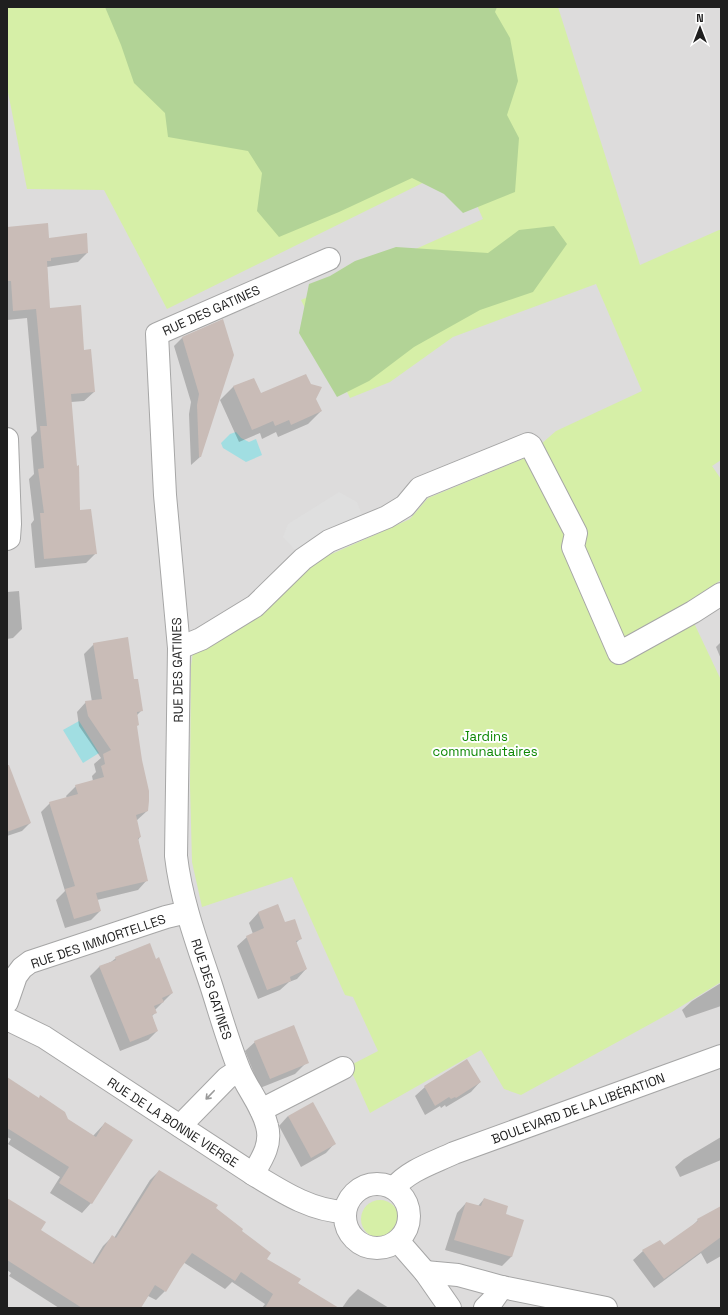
<svg xmlns="http://www.w3.org/2000/svg" width="728" height="1315" font-family="'Space Grotesk',sans-serif">
<style>
.residential{fill:#dddcdc}
.grass{fill:#d6efa7}
.forest{fill:#b2d396}
.parking{fill:#dfdfdf}
.water{fill:#a1dee2}
.shadow{fill:#0003}
.building{fill:#c9bcb7}
.lines{fill:none;stroke-linecap:round;stroke-linejoin:round}
.minor-casing{stroke:#a6a6a6;stroke-width:24}
.minor{stroke:#fff;stroke-width:22}
.oneway{stroke:#9a9a9a}
.labels{text-anchor:middle;stroke-width:4;stroke-linejoin:round;paint-order:stroke}
.street-label{font-size:13px;fill:#1f1f1f;stroke:#fff}
.park-label{font-size:13px;fill:#0d8703;stroke:#fff}
</style>
<rect width="100%" height="100%" fill="#f1ebe5"/>
<rect class="residential" x="7" y="7" width="714" height="1301"/>
<g class="grass">
<polygon points="7,7 558,7 640,265 719,230 721,230 721,460 712,466 721,479 721,580 685,604 721,680 721,982 672,1012 521,1095 504,1089 481,1050 370,1113 349,1066 378,1051 353,997 345,995 292,877 202,907 192,862 190,785 191,666 193,652 318,560 377,534 410,519 428,498 525,458 556,431 642,391 596,284 453,337 390,382 350,398 301,300 483,219 459,165 167,309 104,190 27,189 7,87"/>
<circle cx="380" cy="1219" r="19"/>
</g>
<g class="forest">
<polygon points="105,7 497,7 495,12 510,38 518,81 507,115 519,138 515,192 463,213 444,194 412,178 339,212 279,237 257,211 262,173 248,151 168,137 165,113 134,83 121,45"/>
<polygon points="554,226 567,244 533,292 480,310 414,347 369,381 337,397 299,333 309,284 330,276 355,261 396,247 488,253 519,230"/>
</g>
<polygon class="parking" points="339,492 357,502 366,526 303,559 283,537 288,524"/>
<g class="water">
<polygon points="236,432 241,438 249,442 256,439 262,455 246,462 223,448 221,443 230,434"/>
<polygon points="79,721 99,753 83,763 63,730"/>
</g>
<g class="shadow">
<polygon points="7,228 48,239 87,253 78,262 47,267 49,309 83,351 94,392 84,401 71,402 79,511 96,553 86,563 35,568 31,524 34,520 29,479 34,474 31,437 37,431 27,318 7,320"/>
<polygon points="222,320 200,457 191,465 189,414 191,402 174,346 182,338"/>
<polygon points="253,379 260,394 315,399 321,411 308,424 278,437 276,432 262,439 260,433 239,442 220,400 233,387"/>
<polygon points="19,591 22,629 13,638 7,639 7,592"/>
<polygon points="721,642 721,659 716,647"/>
<polygon points="94,644 134,681 141,711 136,716 136,727 147,811 136,821 140,837 138,840 147,880 138,890 97,900 100,911 91,920 65,928 56,900 65,891 41,812 50,803 67,798 66,796 76,786 93,781 92,776 96,772 94,764 101,758 79,726 77,712 86,702 92,702 84,654"/>
<polygon points="7,802 30,823 22,831 7,836"/>
<polygon points="278,905 284,923 301,938 296,943 306,969 297,979 289,982 280,990 258,999 237,946 247,937 253,934 249,923 258,913"/>
<polygon points="116,958 155,960 172,993 155,1010 156,1012 152,1016 157,1031 148,1040 120,1051 90,976 99,967 111,962"/>
<polygon points="721,983 721,1006 686,1018 682,1010 692,1001"/>
<polygon points="255,1042 305,1064 295,1074 260,1088 245,1051"/>
<polygon points="7,1078 67,1120 93,1136 105,1123 91,1203 82,1213 50,1193 60,1177 8,1144 11,1139 7,1137"/>
<polygon points="480,1082 471,1092 446,1107 445,1105 441,1108 440,1106 425,1115 415,1096 425,1087"/>
<polygon points="288,1116 335,1143 326,1153 301,1167 279,1126"/>
<polygon points="721,1137 721,1160 680,1177 675,1167 684,1159"/>
<polygon points="159,1171 215,1208 240,1232 266,1259 297,1283 337,1308 262,1308 265,1304 232,1282 225,1289 183,1262 165,1291 156,1300 148,1296 140,1308 59,1308 9,1276 11,1273 7,1270 7,1199 40,1231 92,1264 103,1246 112,1237 114,1238 150,1180"/>
<polygon points="484,1199 505,1215 512,1256 502,1266 445,1250 457,1213 466,1203 478,1206"/>
<polygon points="721,1207 721,1256 707,1264 701,1253 654,1288 633,1260 643,1251 660,1241 664,1246 688,1230 698,1220"/>
<polygon points="358,1289 389,1308 342,1308 349,1298"/>
</g>
<g class="building">
<polygon points="48,223 49,238 87,233 88,253 51,258 51,261 47,261 50,308 81,305 84,350 91,349 95,392 71,394 77,466 79,465 80,510 91,509 97,554 44,559 40,513 44,513 38,469 44,468 40,426 47,426 36,309 13,311 11,281 7,281 7,227"/>
<polygon points="223,319 234,355 201,457 199,457 197,405 199,394 182,337"/>
<polygon points="306,374 311,384 322,387 316,399 322,411 291,425 289,420 275,426 273,421 252,430 233,386 254,378 261,393"/>
<polygon points="128,637 134,679 138,679 143,711 137,712 139,725 137,726 142,760 149,791 149,801 148,811 136,815 141,837 138,838 148,881 96,893 101,911 74,919 65,889 75,886 49,802 78,794 75,785 104,777 101,766 105,764 103,754 111,750 88,716 85,701 102,699 93,643"/>
<polygon points="7,765 9,765 31,823 7,832"/>
<polygon points="278,904 285,922 295,919 302,939 296,941 307,969 290,977 291,981 267,990 246,936 264,928 258,912"/>
<polygon points="150,943 156,959 159,957 173,993 162,998 164,1002 154,1006 157,1013 152,1015 158,1031 130,1042 99,966 116,960 115,957"/>
<polygon points="294,1025 309,1063 270,1079 254,1041"/>
<polygon points="467,1059 481,1082 456,1098 455,1097 451,1099 449,1097 435,1106 424,1086"/>
<polygon points="7,1077 39,1098 40,1095 65,1112 68,1119 96,1137 105,1122 133,1140 92,1204 59,1183 69,1167 7,1128"/>
<polygon points="313,1102 336,1144 311,1158 288,1116"/>
<polygon points="159,1170 218,1205 216,1208 243,1229 242,1231 271,1253 267,1259 301,1279 298,1283 339,1308 265,1308 273,1294 241,1272 235,1281 192,1253 180,1269 166,1292 155,1285 141,1308 82,1308 7,1260 7,1198 46,1222 41,1230 94,1264 112,1235 116,1238"/>
<polygon points="484,1198 508,1206 506,1214 524,1220 512,1257 454,1240 466,1202 481,1206"/>
<polygon points="721,1206 721,1237 664,1279 642,1250 660,1240 664,1245 698,1221 697,1219"/>
</g>
<g class="lines">
<g class="minor-casing">
<g id="minor">
<polyline points="7,439 10,524 9,538 7,539"/>
<polyline points="179,648 201,639 255,606 303,559 329,541 387,517 405,506 420,488 528,444 531,446 576,533 573,547 619,653 693,612 721,594"/>
<polyline points="7,1002 16,976 22,968 30,962 166,917 187,912"/>
<path d="M7,1019L44,1037L253,1174C281,1191 311,1211 345,1212"/>
<polyline points="261,1110 343,1068"/>
<polyline points="180,1126 227,1078 239,1070"/>
<path d="M253,1174C262,1159 272,1144 267,1126C262,1105 247,1089 239,1069C228,1042 220,1013 211,985C197,943 181,900 176,856L179,648L165,495L157,334L329,259"/>
<circle cx="377" cy="1216" r="32"/>
<path d="M394,1188C409,1170 433,1163 454,1153L721,1056"/>
<polyline points="398,1241 425,1272 450,1308"/>
<polyline points="425,1272 458,1275 502,1287 606,1308"/>
<polyline points="485,1308 493,1300 502,1287"/>
</g>
</g>
<use href="#minor" class="minor"/>
</g>
<defs><path id="oneway-shaft" d="M-6 0H5M1.5-3L5.5 0L1.5 3" fill="none" stroke-width="1.6" stroke-linecap="round" stroke-linejoin="round"/></defs>
<use class="oneway" href="#oneway-shaft" transform="translate(210 1095) rotate(134)"/>
<g class="labels">
<g class="street-label">
<text transform="translate(211 310) rotate(-24)" y="5">RUE DES GATINES</text>
<text transform="translate(177 670) rotate(-91)" y="5">RUE DES GATINES</text>
<text transform="translate(98 941) rotate(-19)" y="5">RUE DES IMMORTELLES</text>
<text transform="translate(212 989) rotate(72)" y="5">RUE DES GATINES</text>
<text transform="translate(578 1108) rotate(-20)" y="5">BOULEVARD DE LA LIBÉRATION</text>
<text transform="translate(173 1122) rotate(33)" y="5">RUE DE LA BONNE VIERGE</text>
</g>
<g class="park-label">
<text x="485" y="741">Jardins<tspan x="485" dy="15">communautaires</tspan></text>
</g>
</g>
<rect width="728" height="1315" fill="none" stroke="#1f1f1f" stroke-width="16"/>
<g transform="translate(700 28)" stroke="#ffffff" stroke-width="3" paint-order="stroke">
<path d="M0-3L7 15L0 10L-7 15Z" fill="#1f1f1f"/>
<text y="-6" font-size="11" font-weight="bold" text-anchor="middle" fill="#1f1f1f">N</text>
</g>
</svg>
